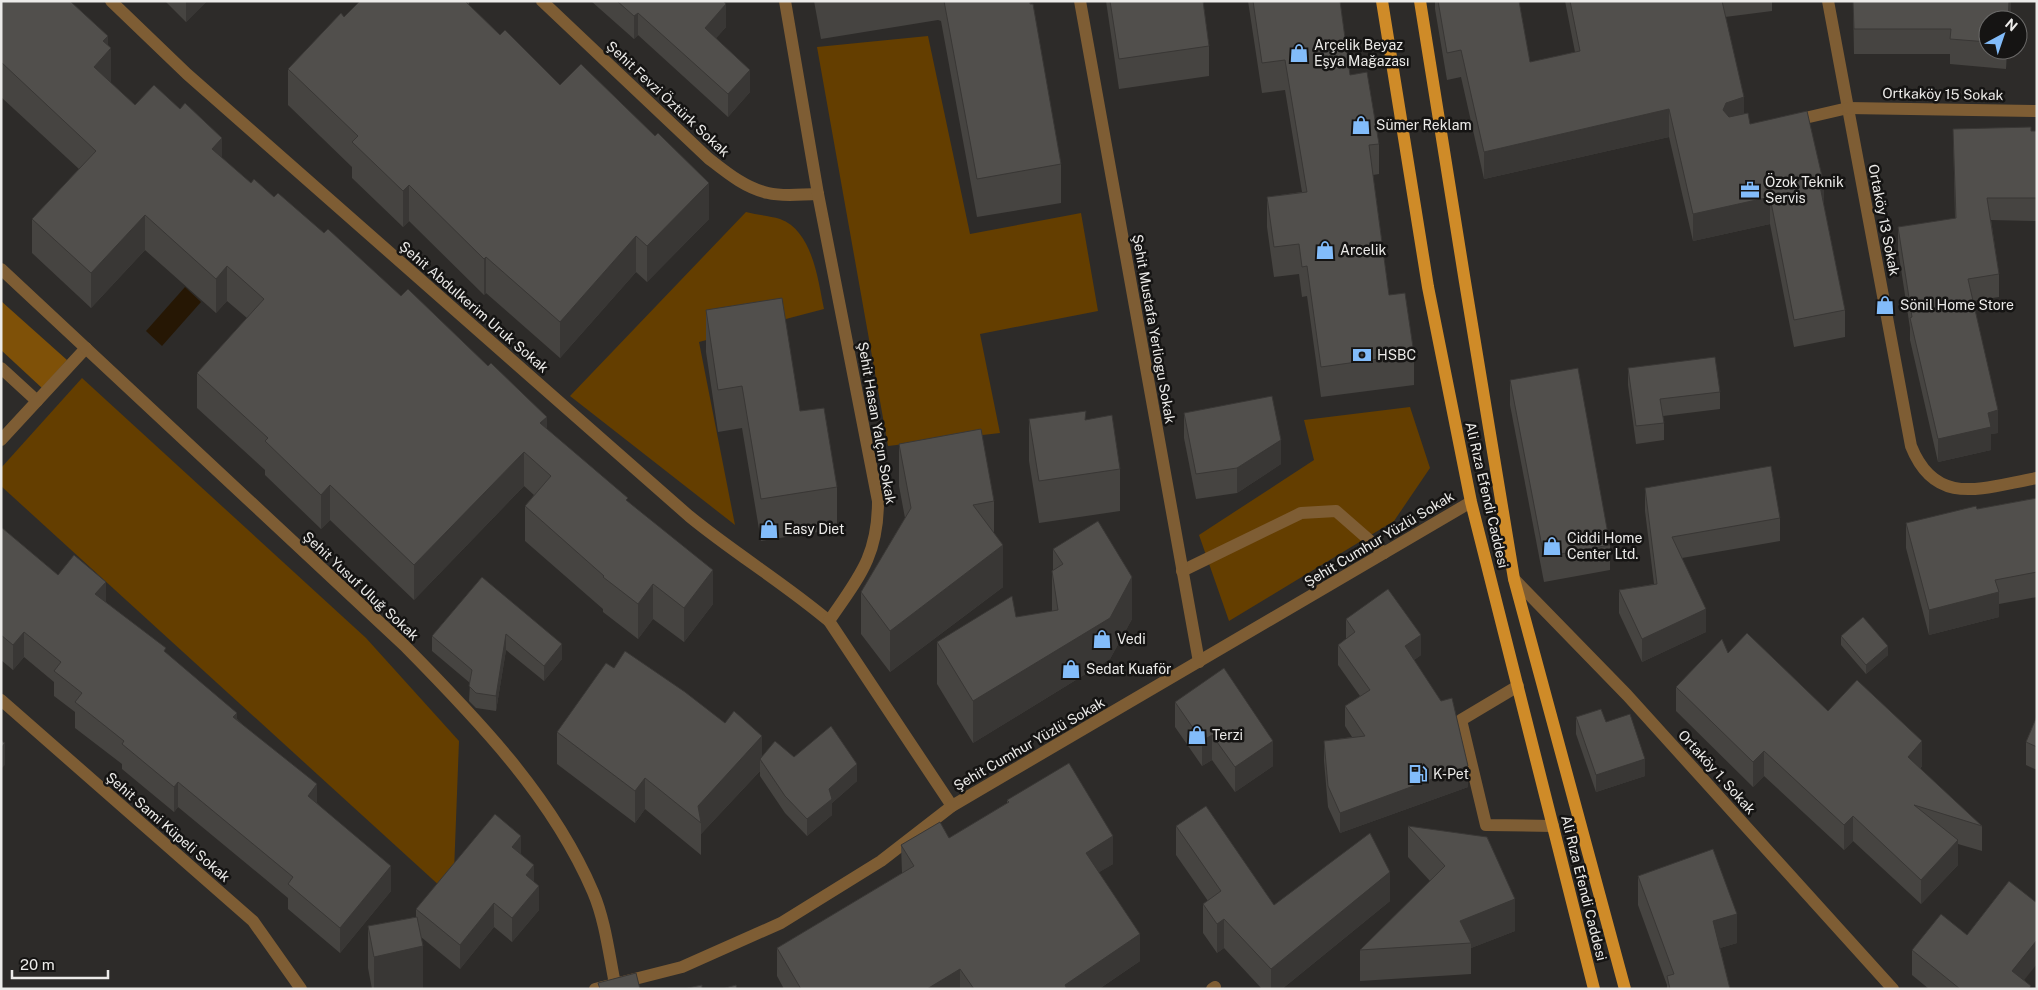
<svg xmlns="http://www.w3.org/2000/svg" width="2038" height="990" font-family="'Public Sans',sans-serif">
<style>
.green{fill:#643e00}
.forest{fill:#7f5108}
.water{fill:#261704}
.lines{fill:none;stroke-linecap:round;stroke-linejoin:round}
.service{stroke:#7e5d34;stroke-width:12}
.minor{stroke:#7e5d34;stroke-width:12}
.primary{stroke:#cf8b28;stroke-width:12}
.wall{fill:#464441}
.shaded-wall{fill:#393735}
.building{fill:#514f4c;stroke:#393735}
.labels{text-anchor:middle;stroke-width:5;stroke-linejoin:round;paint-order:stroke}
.poi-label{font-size:14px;fill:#ecebe9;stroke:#151413;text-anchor:start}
.street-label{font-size:14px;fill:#ecebe9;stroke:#151413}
</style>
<rect width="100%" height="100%" fill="#2d2b29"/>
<g class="green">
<polygon points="928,36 970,234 1081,213 1098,311 980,334 1000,433 888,446 817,47"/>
<path d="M746,212C757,215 770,216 780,219C813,231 818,281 824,309L699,342L735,525L570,396Z"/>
<polygon points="82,378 366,638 459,741 453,898 1,486 1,468"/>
<polygon points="1410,407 1430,468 1394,521 1229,621 1199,535 1314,460 1304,420"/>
</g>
<polygon class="forest" points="1,301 67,360 42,388 1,350"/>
<polygon class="water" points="185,287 201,302 162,346 146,331"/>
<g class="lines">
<g class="service">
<polyline points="1792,121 1848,108"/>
<polyline points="1,368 37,401"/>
<polyline points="1,440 86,348"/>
<polyline points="1182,571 1301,513 1336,511 1384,553"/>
<polyline points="1518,686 1461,720 1486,825 1553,826"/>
<polyline points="1212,989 1215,987"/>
</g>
<g class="minor">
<path d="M111,1L187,74L689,516C734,553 784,583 829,621"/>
<path d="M542,1L708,158C726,172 745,188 768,193C784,197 802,194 818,194"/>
<path d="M785,1L818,194L878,501C878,556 859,577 829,621L952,806"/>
<polyline points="1080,1 1199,662"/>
<path d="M1828,1L1911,446C1936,509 1984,487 2037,478"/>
<polyline points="1848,108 2037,111"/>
<path d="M1,269L404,645C476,718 552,796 593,892C605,920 609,954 615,984"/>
<polyline points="1514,579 1627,695 1893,989"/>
<polyline points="1,700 253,921 301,989"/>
<polyline points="595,989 682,967 781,923 881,861 952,806 1471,502"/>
</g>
<g class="primary">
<polyline points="1382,1 1428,287 1471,502 1594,989"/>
<polyline points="1420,1 1465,282 1514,579 1625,989"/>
</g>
</g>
<g class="wall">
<polygon points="1,1 108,45 111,83 135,105 222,158 251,183 274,197 547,429 628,502 713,604 684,642 653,619 638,639 603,612 603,609 525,541 525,506 534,495 524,486 414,600 330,520 321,529 265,475 265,470 197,408 197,373 247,318 227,301 216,313 145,250 91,308 32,253 32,219 79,169 1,97"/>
<polygon points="165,1 207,1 186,22"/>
<polygon points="469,1 469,5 500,35 560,85 709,219 647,282 636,272 560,358 486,293 484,295 409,221 403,227 352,178 352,167 288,105 288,69 344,17"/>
<polygon points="591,1 723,1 726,27 716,38 750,92 728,117 638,35 634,39"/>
<polygon points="814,1 1030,1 1061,164 1061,203 977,217 941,21 938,20 821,39"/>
<polygon points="1106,1 1203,1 1209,46 1209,76 1119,89"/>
<polygon points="1248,1 1340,1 1350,75 1379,144 1379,174 1373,175 1389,295 1414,354 1414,385 1321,397 1307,296 1302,297 1299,274 1274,277 1267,227 1267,197 1302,192 1285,90 1262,93"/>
<polygon points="1435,1 1519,1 1530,62 1575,52 1565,1 1772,1 1772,11 1725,17 1744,114 1750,124 1824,206 1845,310 1845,337 1794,347 1770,224 1693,241 1669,137 1484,179 1461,77 1447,80 1435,9"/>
<polygon points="1853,1 2011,1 2010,20 1988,20 1988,50 2007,50 2006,69 1950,64 1950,54 1854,54"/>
<polygon points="1953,129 2037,131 2037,221 1991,220 1999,274 1999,297 1972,301 1998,433 1991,434 1991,450 1938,462 1910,340 1910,328 1898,249 1898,227 1955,219"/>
<polygon points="706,310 800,411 837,487 837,529 761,541 742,428 718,432 706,352"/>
<polygon points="1628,368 1720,392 1720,409 1663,416 1664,423 1664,440 1636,444 1628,385"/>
<polygon points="1510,380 1610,545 1610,570 1544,582 1510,405"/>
<polygon points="1184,413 1281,464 1237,493 1196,499 1184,438"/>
<polygon points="1029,419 1086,420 1120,469 1120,511 1039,523 1029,461"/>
<polygon points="899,444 994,501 994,534 1003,587 890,672 861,634 861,592 905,518 899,486"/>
<polygon points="1645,488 1780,518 1780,541 1682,558 1706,632 1642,662 1619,613 1619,590 1654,584 1645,511"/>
<polygon points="2037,498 2037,597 1999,604 1999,617 1929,635 1906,548 1906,523 1977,509"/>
<polygon points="1,527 58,575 106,602 166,653 237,719 317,803 391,891 340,953 288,909 288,898 178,807 174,812 122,769 122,764 75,728 75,712 54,696 54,682 24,657 13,670 1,660"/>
<polygon points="1053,549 1132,619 1110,659 973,743 937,684 937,642 1016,617 1052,611 1052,571 1053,570"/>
<polygon points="482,577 562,659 544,681 506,650 496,711 476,708 469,701 470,683 432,651 432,636"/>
<polygon points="1346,619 1421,655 1414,660 1468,787 1340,833 1328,807 1324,761 1324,741 1352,737 1345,726 1345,706 1360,696 1338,665 1338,645 1346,639"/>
<polygon points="1841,636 1888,655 1866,674 1841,645"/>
<polygon points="1728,653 1922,766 1920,769 1982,826 1982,851 1958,844 1958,865 1921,904 1853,841 1844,850 1764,776 1753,787 1676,711 1676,687"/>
<polygon points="1175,702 1273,766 1235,792 1212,760 1202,766 1175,727"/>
<polygon points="2037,716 2037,770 2026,765 2026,742"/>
<polygon points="1576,717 1606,722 1645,776 1596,792 1576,734"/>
<polygon points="557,732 762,756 794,757 857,781 832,803 832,815 807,836 785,813 760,776 760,771 701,834 701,855 645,809 635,823 557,764"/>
<polygon points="1007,800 1113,864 1099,872 1140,961 1099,989 784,989 777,976 777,948 902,873 901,845 949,838 1007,803"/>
<polygon points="2037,821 2037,846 2036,846"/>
<polygon points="1176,826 1274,905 1390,901 1282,989 1262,989 1224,948 1217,953 1203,933 1203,904 1208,901 1176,855"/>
<polygon points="1408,826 1515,931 1471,948 1471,974 1360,981 1360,950 1430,881 1408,857"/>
<polygon points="521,854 534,882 539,910 512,942 494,927 460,969 421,937 423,988 372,989 368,968 368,926 416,917 416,909"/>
<polygon points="1638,876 1737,943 1720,948 1730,989 1667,989 1667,985 1638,905"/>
<polygon points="1912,950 2024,980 2031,989 1929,989 1912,975"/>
</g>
<g class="shaded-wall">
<polygon points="186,1 207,1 186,22"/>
<polygon points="2009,1 2011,1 2010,20 2008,20"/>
<polygon points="726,4 726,27 705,51 705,28"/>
<polygon points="638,13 638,35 634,39 634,16"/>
<polygon points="108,36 108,52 111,48 111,83 94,67 103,41"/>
<polygon points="2006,50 2007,50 2006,69"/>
<polygon points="750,70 750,92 728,117 728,94"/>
<polygon points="1744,97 1744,125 1726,130 1723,110 1726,103"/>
<polygon points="1669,109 1669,137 1484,179 1484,152"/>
<polygon points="222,138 222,173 212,149"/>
<polygon points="709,183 709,219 647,282 647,246"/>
<polygon points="409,185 409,221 403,227 403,191"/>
<polygon points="1824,185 1824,212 1820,186"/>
<polygon points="1770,197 1770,224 1693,241 1693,214"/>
<polygon points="145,215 145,250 91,308 91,273"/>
<polygon points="636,236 636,272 560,358 560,322"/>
<polygon points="486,257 486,293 484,295 484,259"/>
<polygon points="227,266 227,301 216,313 216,279"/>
<polygon points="1998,410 1998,433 1991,434 1991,450 1938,462 1938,439 1988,413"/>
<polygon points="547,417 547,452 540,423"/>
<polygon points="1281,440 1281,464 1237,493 1237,468"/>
<polygon points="524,452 524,486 414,600 414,565"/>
<polygon points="330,485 330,520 321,529 321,495"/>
<polygon points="1003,545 1003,587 890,672 890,631"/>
<polygon points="713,570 713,604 684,642 684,608"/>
<polygon points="1132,577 1132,619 1110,659 973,743 973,701"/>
<polygon points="106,582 106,607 95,594"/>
<polygon points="653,584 653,619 638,639 638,604"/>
<polygon points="1999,592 1999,617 1929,635 1929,610"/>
<polygon points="1706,609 1706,632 1642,662 1642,639"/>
<polygon points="24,632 24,657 13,670 13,645"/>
<polygon points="506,634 506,650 496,711 496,696"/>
<polygon points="1421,635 1421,655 1405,666 1405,646"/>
<polygon points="562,644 562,659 544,681 544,666"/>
<polygon points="1888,646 1888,655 1866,674 1866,665"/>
<polygon points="237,713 237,738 233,717"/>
<polygon points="1212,735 1212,760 1202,766 1202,741"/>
<polygon points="762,736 762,763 760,759 760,771 701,834 701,823 698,806"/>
<polygon points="1273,741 1273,766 1235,792 1235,767"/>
<polygon points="1922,741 1922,766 1908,782 1908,757"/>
<polygon points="5,743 5,765 1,769 1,748"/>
<polygon points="1764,751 1764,776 1753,787 1753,762"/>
<polygon points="1645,759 1645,776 1596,792 1596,775"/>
<polygon points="857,764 857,781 832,803 832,815 807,836 807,819 829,789"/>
<polygon points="1468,766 1468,787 1340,833 1340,813"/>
<polygon points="645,778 645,809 635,823 635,791"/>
<polygon points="178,782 178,807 174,812 174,787"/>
<polygon points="317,784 317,810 308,796"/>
<polygon points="1853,816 1853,841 1844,850 1844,825"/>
<polygon points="521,836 521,860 512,847"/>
<polygon points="1113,836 1113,864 1086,880 1086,853"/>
<polygon points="1958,840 1958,865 1921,904 1921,880"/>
<polygon points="534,865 534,889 526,875"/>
<polygon points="391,866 391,891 340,953 340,928"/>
<polygon points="1390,872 1390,901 1282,989 1271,989 1271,969"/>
<polygon points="539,886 539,910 512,942 512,918"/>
<polygon points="1515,899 1515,931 1471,948 1471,943 1460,921"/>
<polygon points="494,903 494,927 460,969 460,945"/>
<polygon points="1737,914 1737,943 1713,950 1713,921"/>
<polygon points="1224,919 1224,948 1217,953 1217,924"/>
<polygon points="1140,934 1140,961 1099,989 1065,989 1065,985"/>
<polygon points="2037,940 2037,964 2017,989 2012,971"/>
<polygon points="423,946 423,988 374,989 374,957"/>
<polygon points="960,969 960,989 927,989"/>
</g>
<g class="building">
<polygon points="1,1 70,1 108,36 103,41 111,48 94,67 135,105 154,85 180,109 185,103 222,138 212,149 251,183 254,179 274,197 278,193 324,233 328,229 401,296 408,289 488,366 491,363 547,417 540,423 628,498 626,500 713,570 684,608 653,584 638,604 603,577 604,576 525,506 551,476 524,452 414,565 330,485 321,495 265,441 268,438 197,373 264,299 227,266 216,279 145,215 91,273 32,219 96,151 1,62"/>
<polygon points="360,1 465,1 500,35 505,30 560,85 581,64 655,136 658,133 709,183 647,246 636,236 560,322 486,257 484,259 409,185 403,191 352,142 358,136 288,69 341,13 344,17"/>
<polygon points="617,1 723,1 726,4 705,28 750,70 728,94 638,13 634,16"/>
<polygon points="944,1 1030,1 1030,4 1033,4 1061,164 977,179"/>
<polygon points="1110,1 1203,1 1209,46 1119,59"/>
<polygon points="1253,1 1340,1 1350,75 1367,72 1379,144 1369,145 1389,295 1405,293 1414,354 1321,367 1307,266 1302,267 1299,244 1274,247 1267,197 1307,192 1285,60 1262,63"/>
<polygon points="1438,1 1519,1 1530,62 1580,51 1570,1 1722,1 1744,97 1726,103 1723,110 1729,117 1748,113 1750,124 1807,111 1824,185 1820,186 1845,310 1794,320 1770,197 1693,214 1669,109 1484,152 1461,50 1447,53"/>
<polygon points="1853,1 2009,1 2008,20 1988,20 1988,42 1950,39 1951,29 1854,29"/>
<polygon points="2031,127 2031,131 2037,131 2037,198 1987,198 1999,274 1968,279 1998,410 1988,413 1991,427 1938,439 1910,318 1912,317 1898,227 1956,218 1953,129"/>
<polygon points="782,298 800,411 824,408 837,487 761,499 742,386 718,390 706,310"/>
<polygon points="1715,357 1720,392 1660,399 1664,423 1636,426 1628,368"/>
<polygon points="1578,368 1610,545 1544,557 1510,380"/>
<polygon points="1272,396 1281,440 1237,468 1196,474 1184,413"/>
<polygon points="1086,411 1085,420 1112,415 1120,469 1039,481 1029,419"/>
<polygon points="981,429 994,501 973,505 1003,545 890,631 861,592 911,508 899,444"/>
<polygon points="1771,466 1780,518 1672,537 1706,609 1642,639 1619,590 1657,584 1645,488"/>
<polygon points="2037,498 2037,572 1995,580 1999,592 1929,610 1906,523 1976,506 1977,509"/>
<polygon points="1098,521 1132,577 1110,618 973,701 937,642 1012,596 1016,617 1058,610 1052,571 1063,564 1053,549"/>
<polygon points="1,527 58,575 74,555 106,582 95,594 166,648 164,651 237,713 233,717 317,784 308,796 391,866 340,928 288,884 293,877 178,782 174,787 122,744 124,741 75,702 82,693 54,671 61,662 24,632 13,645 1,635"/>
<polygon points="482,577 562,644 544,666 506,634 496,696 476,693 469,686 472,670 432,636"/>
<polygon points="1388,589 1421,635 1405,646 1441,701 1452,698 1468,766 1340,813 1328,786 1324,741 1365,736 1345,706 1370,690 1338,645 1355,632 1346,619"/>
<polygon points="1863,617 1888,646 1866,665 1841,636"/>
<polygon points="1747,633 1828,711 1857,680 1922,741 1908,757 1982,826 1914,805 1958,840 1921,880 1853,816 1844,825 1764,751 1753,762 1676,687 1722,639 1728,653"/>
<polygon points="625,651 685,692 725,723 734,711 762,736 698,806 701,823 645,778 635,791 557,732 606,663 614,668"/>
<polygon points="1224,668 1273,741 1235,767 1212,735 1202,741 1175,702"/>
<polygon points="1601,709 1606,722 1630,714 1645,759 1596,775 1576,717"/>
<polygon points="2037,716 2037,747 2026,742"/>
<polygon points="831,726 857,764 829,789 832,799 807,819 785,796 760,759 775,741 794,757"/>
<polygon points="1,741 5,743 1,748"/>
<polygon points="1069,763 1113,836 1086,853 1140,934 1065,985 1067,989 974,989 960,969 927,989 801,989 777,948 914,866 901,845 940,822 949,838 1009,802 1007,800"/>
<polygon points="1206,806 1274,905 1370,833 1390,872 1271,969 1224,919 1217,924 1203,904 1221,891 1176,826"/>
<polygon points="495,814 521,836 512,847 534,865 526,875 539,886 512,918 494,903 460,945 416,909"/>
<polygon points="1408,826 1487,837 1515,899 1460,921 1471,943 1360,950 1445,866"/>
<polygon points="1713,849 1737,914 1713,921 1730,989 1670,989 1667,976 1674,974 1638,876"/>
<polygon points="2009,881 2037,903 2037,940 2012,971 2031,986 2029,989 1960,989 1912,950 1941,914 1967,935"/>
<polygon points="417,917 423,946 374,957 368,926"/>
<polygon points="636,973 640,989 600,989 598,983"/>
<polygon points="702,985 702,989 683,989"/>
<polygon points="736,985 737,989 722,989"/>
</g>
<defs>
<g id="shop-bare" transform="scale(1.5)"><path d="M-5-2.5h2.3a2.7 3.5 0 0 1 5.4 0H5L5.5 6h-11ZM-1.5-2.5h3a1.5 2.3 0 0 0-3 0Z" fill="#82bcfa" stroke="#151413" stroke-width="2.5" paint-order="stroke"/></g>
<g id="office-bare" transform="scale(1.5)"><path d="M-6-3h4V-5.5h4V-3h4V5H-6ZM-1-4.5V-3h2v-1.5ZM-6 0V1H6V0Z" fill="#82bcfa" stroke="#151413" stroke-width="2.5" paint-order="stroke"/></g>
<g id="bank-bare" transform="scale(1.5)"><path d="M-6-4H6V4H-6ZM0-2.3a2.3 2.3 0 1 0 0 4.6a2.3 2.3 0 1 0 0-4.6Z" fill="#82bcfa" stroke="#151413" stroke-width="2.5" paint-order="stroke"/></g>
<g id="fuel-bare" transform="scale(1.5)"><path d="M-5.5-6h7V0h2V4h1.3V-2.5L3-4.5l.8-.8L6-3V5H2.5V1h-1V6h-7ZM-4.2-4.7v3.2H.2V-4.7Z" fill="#82bcfa" stroke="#151413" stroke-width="2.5" paint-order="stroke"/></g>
</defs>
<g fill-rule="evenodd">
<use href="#shop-bare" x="1299" y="53"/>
<use href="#shop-bare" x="1361" y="125"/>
<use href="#office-bare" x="1750" y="190"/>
<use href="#shop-bare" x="1325" y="250"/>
<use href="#shop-bare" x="1885" y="305"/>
<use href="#bank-bare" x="1362" y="355"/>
<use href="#shop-bare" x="769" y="529"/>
<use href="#shop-bare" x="1552" y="546"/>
<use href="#shop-bare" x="1102" y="639"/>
<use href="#shop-bare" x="1071" y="669"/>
<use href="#shop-bare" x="1197" y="735"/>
<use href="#fuel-bare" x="1418" y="774"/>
</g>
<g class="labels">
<g class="poi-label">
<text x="1314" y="50">Arçelik Beyaz<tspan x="1314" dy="16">Eşya Mağazası</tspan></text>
<text x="1376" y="130">Sümer Reklam</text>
<text x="1765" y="187">Özok Teknik<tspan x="1765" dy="16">Servis</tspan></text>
<text x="1340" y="255">Arcelik</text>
<text x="1900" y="310">Sönil Home Store</text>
<text x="1377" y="360">HSBC</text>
<text x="784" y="534">Easy Diet</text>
<text x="1567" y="543">Ciddi Home<tspan x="1567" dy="16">Center Ltd.</tspan></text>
<text x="1117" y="644">Vedi</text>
<text x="1086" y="674">Sedat Kuaför</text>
<text x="1212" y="740">Terzi</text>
<text x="1433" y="779">K-Pet</text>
</g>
<g class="street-label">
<text transform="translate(1943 94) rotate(1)" y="5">Ortkaköy 15 Sokak</text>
<text transform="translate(668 99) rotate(43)" y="5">Şehit Fevzi Öztürk Sokak</text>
<text transform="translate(1884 220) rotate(79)" y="5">Ortaköy 13 Sokak</text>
<text transform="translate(474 307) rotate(41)" y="5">Şehit Abdulkerim Uruk Sokak</text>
<text transform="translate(1154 329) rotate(80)" y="5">Şehit Mustafa Yerliogu Sokak</text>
<text transform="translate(877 423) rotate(80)" y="5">Şehit Hasan Yalçın Sokak</text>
<text transform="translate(1487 495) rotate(77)" y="5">Ali Rıza Efendi Caddesi</text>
<text transform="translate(1379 539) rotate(-31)" y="5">Şehit Cumhur Yüzlü Sokak</text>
<text transform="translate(361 586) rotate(43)" y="5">Şehit Yusuf Uluğ Sokak</text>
<text transform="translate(1029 744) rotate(-30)" y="5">Şehit Cumhur Yüzlü Sokak</text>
<text transform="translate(1717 772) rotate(48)" y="5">Ortaköy 1. Sokak</text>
<text transform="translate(168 827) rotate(41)" y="5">Şehit Sami Küpeli Sokak</text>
<text transform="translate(1584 888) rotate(76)" y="5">Ali Rıza Efendi Caddesi</text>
</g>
</g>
<rect width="2038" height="990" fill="none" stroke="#ecebe9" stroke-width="5"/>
<g transform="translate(2003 35) rotate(40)"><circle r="24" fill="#151413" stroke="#6b6a69"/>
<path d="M0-4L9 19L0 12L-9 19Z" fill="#82bcfa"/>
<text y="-8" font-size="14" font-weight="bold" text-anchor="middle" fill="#ecebe9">N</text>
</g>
<path d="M12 970v8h96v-8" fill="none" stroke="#ecebe9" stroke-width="2.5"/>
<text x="20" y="970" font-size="15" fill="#ecebe9" stroke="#151413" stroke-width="4" paint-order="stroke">20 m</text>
</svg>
